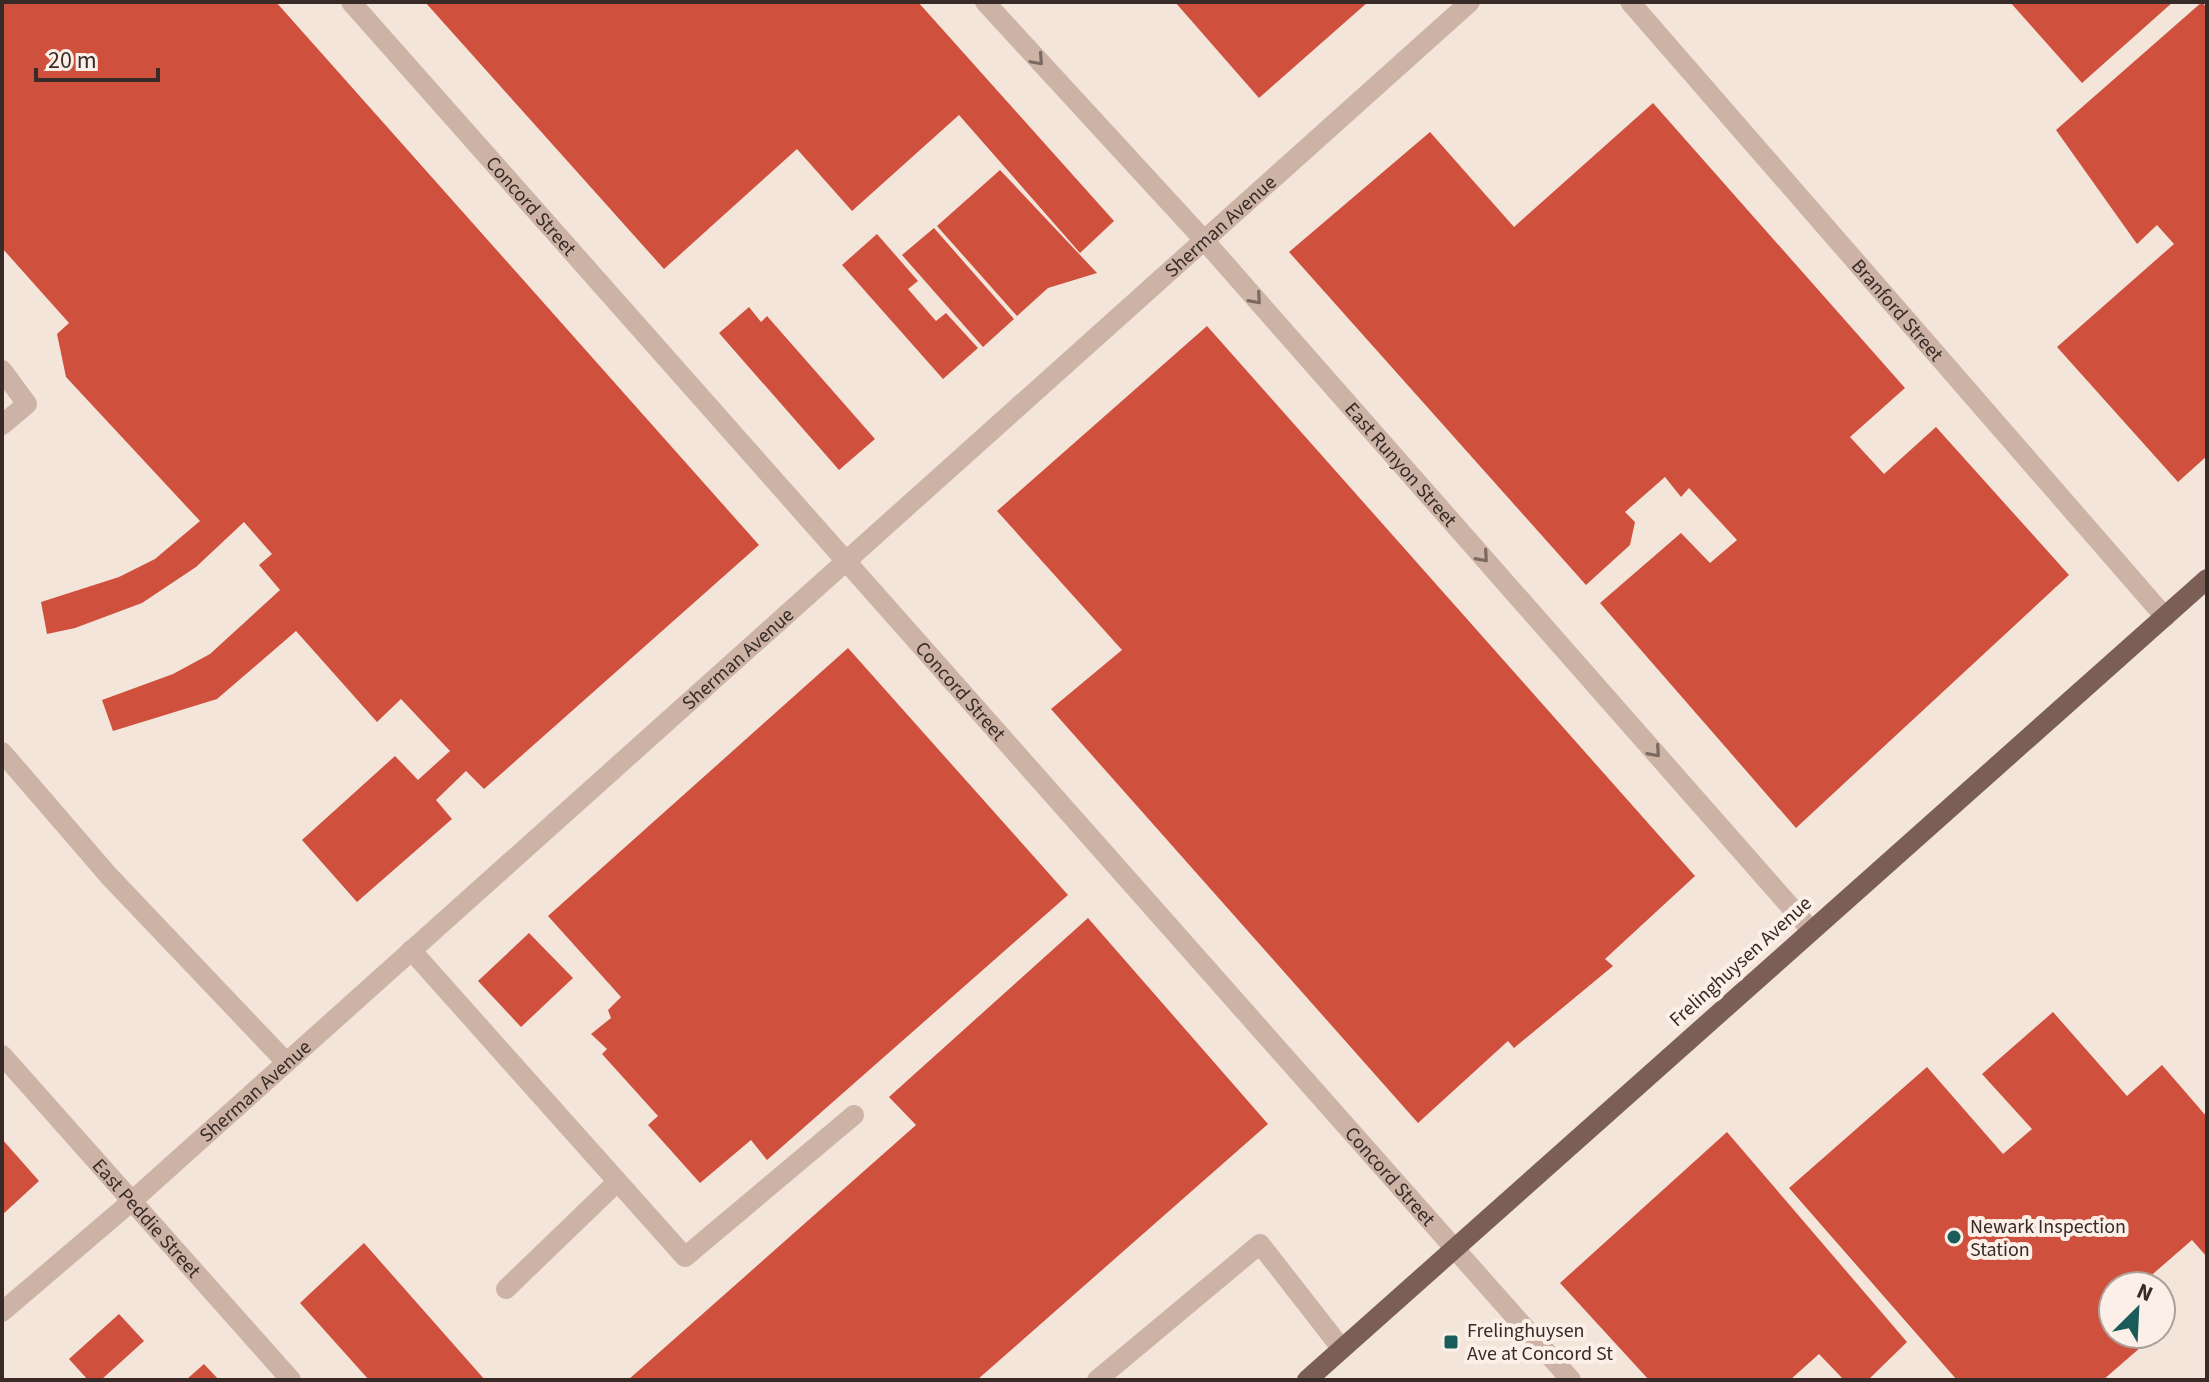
<svg xmlns="http://www.w3.org/2000/svg" width="2209" height="1382" font-family="'Source Sans 3',sans-serif">
<style>
.building{fill:#cf503d}
.lines{fill:none;stroke-linecap:round;stroke-linejoin:round}
.minor{stroke:#ccb3a5;stroke-width:20}
.major{stroke:#7b5f57;stroke-width:20}
.oneway{stroke:#7b6860}
.poi-dot{fill:#195c59;stroke:#fbefe7;stroke-width:3}
.labels{text-anchor:middle;stroke-width:8;stroke-linejoin:round;paint-order:stroke}
.street-label{font-size:20px;fill:#382a27;stroke:#fbefe7}
.poi-label{font-size:20px;fill:#382a27;stroke:#fbefe7;text-anchor:start}
</style>
<rect width="100%" height="100%" fill="#f3e5da"/>
<g class="building">
<polygon points="2,2 276,2 759,545 484,789 466,771 436,800 452,819 357,902 302,840 395,756 418,780 450,751 401,699 377,722 296,631 217,699 113,731 102,700 173,674 210,654 280,590 259,565 272,554 244,522 196,567 142,603 75,628 47,634 41,602 119,577 155,559 200,521 66,377 57,334 69,323 2,248"/>
<polygon points="425,2 918,2 1114,221 1080,253 959,115 852,211 797,149 664,269"/>
<polygon points="1175,2 1368,2 1259,98"/>
<polygon points="2010,2 2173,2 2082,83"/>
<polygon points="2202,2 2207,8 2207,456 2178,482 2057,347 2174,244 2157,225 2137,244 2056,130"/>
<polygon points="1653,103 1905,388 1850,437 1884,474 1936,427 2069,575 1796,828 1600,603 1681,533 1710,563 1737,540 1689,488 1681,497 1665,477 1625,512 1635,522 1630,545 1586,585 1289,252 1430,132 1514,227"/>
<polygon points="1000,170 1097,273 1048,288 1017,316 937,226"/>
<polygon points="934,228 1014,319 983,347 902,255"/>
<polygon points="877,234 918,281 908,289 936,321 946,313 978,348 943,379 842,265"/>
<polygon points="749,307 761,322 767,316 875,439 839,470 719,333"/>
<polygon points="1207,326 1695,876 1605,959 1613,966 1514,1048 1508,1041 1418,1123 1051,709 1122,650 997,511"/>
<polygon points="848,648 1068,895 767,1160 751,1140 700,1183 648,1125 658,1116 602,1054 607,1049 591,1034 611,1018 608,1010 621,997 548,916"/>
<polygon points="1088,918 1268,1124 977,1380 628,1380 916,1125 889,1097"/>
<polygon points="529,933 573,978 521,1027 478,981"/>
<polygon points="2053,1012 2127,1096 2162,1065 2207,1117 2207,1257 2192,1240 2139,1286 2113,1286 2113,1334 2156,1334 2103,1380 1957,1380 1789,1188 1927,1067 2003,1154 2032,1129 1982,1074"/>
<polygon points="1727,1132 1907,1342 1868,1380 1844,1380 1819,1354 1790,1380 1649,1380 1560,1283"/>
<polygon points="2,1139 39,1181 2,1215"/>
<polygon points="364,1243 485,1380 369,1380 300,1303"/>
<polygon points="119,1314 144,1341 101,1380 88,1380 69,1359"/>
<polygon points="204,1364 219,1380 186,1380"/>
</g>
<g class="lines">
<g class="minor">
<path id="s1" d="M351,2L1571,1380"/>
<path id="s2" d="M985,2L1204,240L1811,930"/>
<path id="s3" d="M1630,2L2165,617"/>
<polyline points="2,370 27,404 2,425"/>
<polyline points="2,752 109,876 286,1062"/>
<polyline points="411,950 685,1257 854,1115"/>
<path id="s4" d="M2,1055L291,1380"/>
<polyline points="506,1289 617,1182"/>
<path id="s5" d="M2,1312L132,1201L1470,2"/>
<polyline points="1097,1380 1260,1244 1342,1349"/>
</g>
<polyline class="major" points="1307,1380 2207,579"/>
</g>
<defs><path id="oneway-chevron" d="M-2-3.5L2.5 0L-2 3.5" fill="none" stroke-width="1.6" stroke-linecap="round" stroke-linejoin="round" transform="scale(2)"/></defs>
<g class="oneway">
<use href="#oneway-chevron" transform="translate(1038 60) rotate(48)"/>
<use href="#oneway-chevron" transform="translate(1256 299) rotate(49)"/>
<use href="#oneway-chevron" transform="translate(1483 557) rotate(49)"/>
<use href="#oneway-chevron" transform="translate(1655 752) rotate(49)"/>
</g>
<g class="poi-dot">
<circle cx="1954" cy="1237" r="8"/>
<rect x="1443" y="1334" width="16" height="16" rx="4"/>
</g>
<g class="labels">
<g class="street-label">
<text dy="7" stroke="none"><textPath href="#s1" startOffset="272">Concord Street</textPath></text>
<text dy="7" stroke="none"><textPath href="#s5" startOffset="1632">Sherman Avenue</textPath></text>
<text dy="7" stroke="none"><textPath href="#s3" startOffset="408">Branford Street</textPath></text>
<text dy="7" stroke="none"><textPath href="#s2" startOffset="622">East Runyon Street</textPath></text>
<text dy="7" stroke="none"><textPath href="#s5" startOffset="984">Sherman Avenue</textPath></text>
<text dy="7" stroke="none"><textPath href="#s1" startOffset="920">Concord Street</textPath></text>
<text transform="translate(1740 961) rotate(-42)" y="7">Frelinghuysen Avenue</text>
<text dy="7" stroke="none"><textPath href="#s5" startOffset="336">Sherman Avenue</textPath></text>
<text dy="7" stroke="none"><textPath href="#s1" startOffset="1568">Concord Street</textPath></text>
<text dy="7" stroke="none"><textPath href="#s4" startOffset="218">East Peddie Street</textPath></text>
</g>
<g class="poi-label">
<text x="1970" y="1233">Newark Inspection<tspan x="1970" dy="23">Station</tspan></text>
<text x="1467" y="1337">Frelinghuysen<tspan x="1467" dy="23">Ave at Concord St</tspan></text>
</g>
</g>
<rect width="2209" height="1382" fill="none" stroke="#382a27" stroke-width="8"/>
<g transform="translate(2137 1310) rotate(24)"><circle r="38" fill="#fbefe7" stroke="#ada09a" stroke-width="2"/>
<path d="M0-6L14 30L0 20L-14 30Z" fill="#195c59"/>
<text y="-12" font-size="22" font-weight="bold" text-anchor="middle" fill="#382a27">N</text>
</g>
<path d="M36 68v12h122v-12" fill="none" stroke="#382a27" stroke-width="4"/>
<text x="48" y="68" font-size="24" fill="#382a27" stroke="#fbefe7" stroke-width="6" paint-order="stroke">20 m</text>
</svg>
